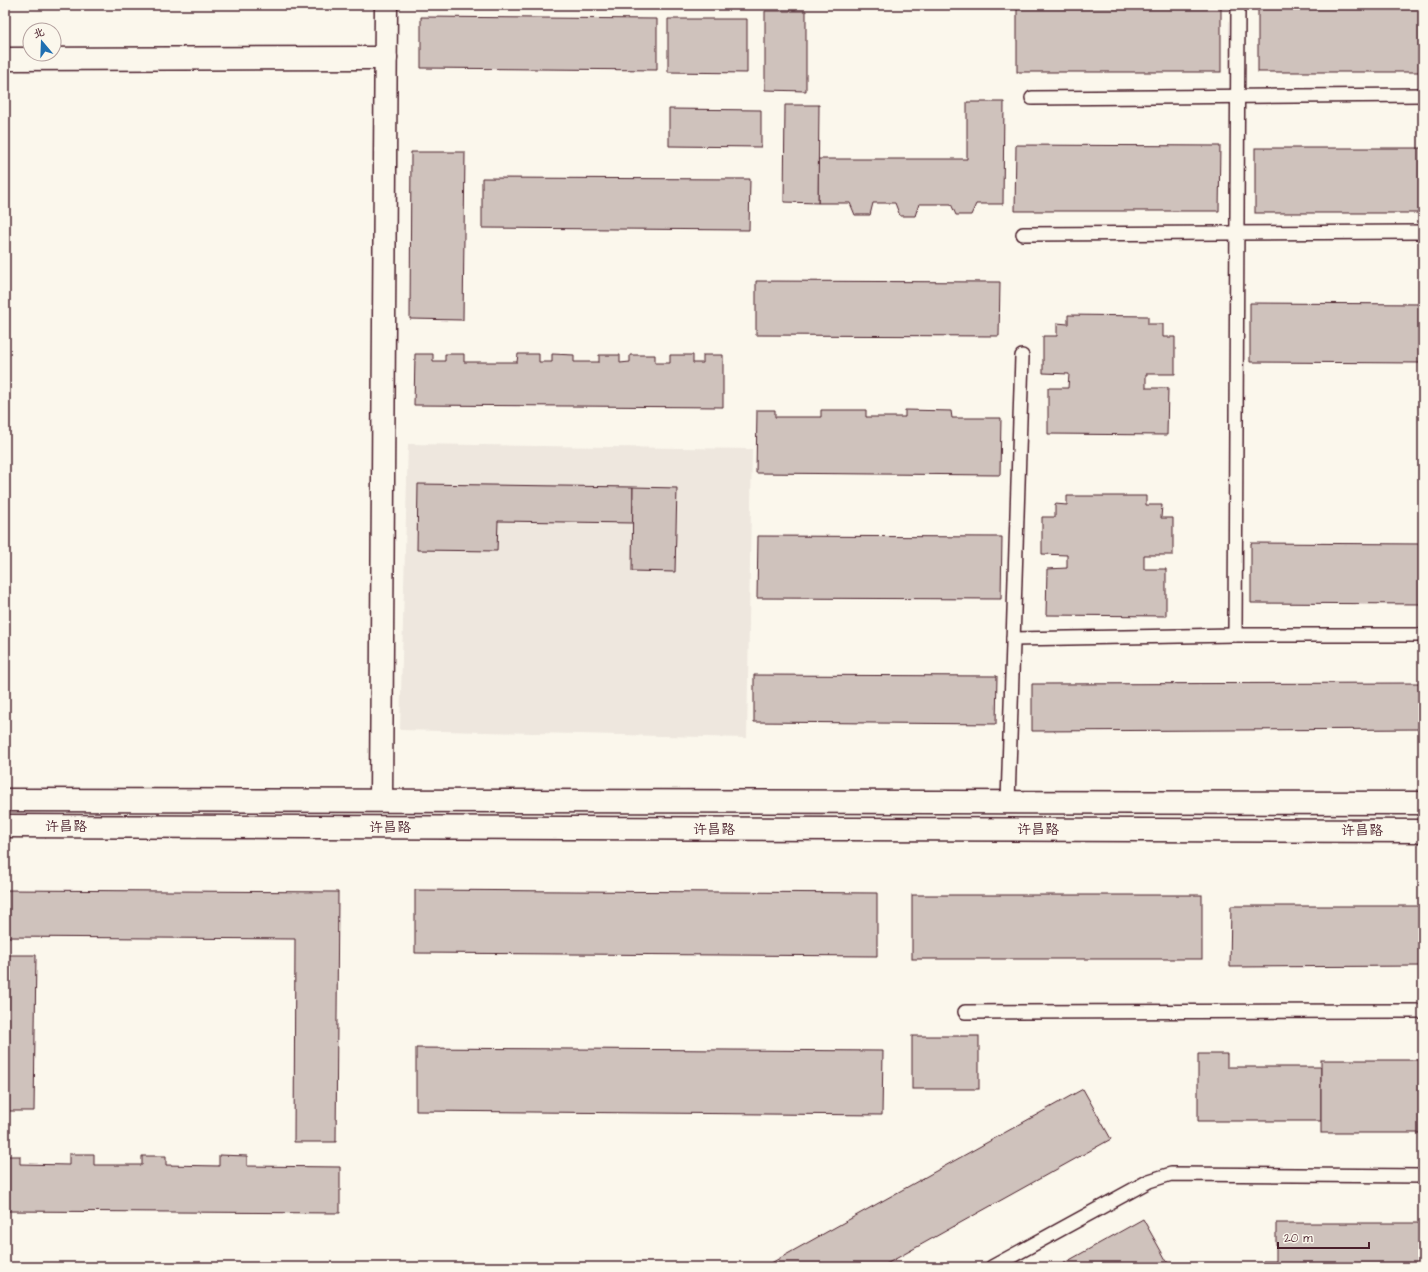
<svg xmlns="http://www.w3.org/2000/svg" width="1428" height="1272" font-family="'Architects Daughter','LXGW WenKai TC',sans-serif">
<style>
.built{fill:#eee7de}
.building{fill:#cfc2bc;stroke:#4a1f2b}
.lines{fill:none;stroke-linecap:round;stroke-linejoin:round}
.service-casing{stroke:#4a1f2b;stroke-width:16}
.minor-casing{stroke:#4a1f2b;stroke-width:25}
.tertiary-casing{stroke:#4a1f2b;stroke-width:25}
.service{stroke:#fbf7ec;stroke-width:13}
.minor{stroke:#fbf7ec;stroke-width:22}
.tertiary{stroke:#fbf7ec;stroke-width:22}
.labels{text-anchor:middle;stroke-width:3;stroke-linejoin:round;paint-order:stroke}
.street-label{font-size:14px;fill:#4a1f2b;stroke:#fbf7ec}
</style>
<rect width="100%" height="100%" fill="#fbf7ec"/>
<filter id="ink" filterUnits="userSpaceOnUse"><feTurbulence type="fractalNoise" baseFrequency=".025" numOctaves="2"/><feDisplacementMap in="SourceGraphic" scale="8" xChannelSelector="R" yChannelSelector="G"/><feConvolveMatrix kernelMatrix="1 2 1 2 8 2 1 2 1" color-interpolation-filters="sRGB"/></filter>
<g filter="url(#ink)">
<polygon class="built" points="408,444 752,449 747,738 400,730"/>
<g class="building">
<rect x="1017" y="6" width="204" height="66"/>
<rect x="1258" y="6" width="165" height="66"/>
<polygon points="765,11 806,11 806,91 765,90"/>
<polygon points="421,17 657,19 657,70 421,68"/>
<polygon points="668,19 747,19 747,73 668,72"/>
<polygon points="967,102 1004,102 1003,204 976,204 971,215 956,215 951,204 919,204 915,216 900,216 895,203 873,203 870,215 855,215 850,203 818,203 818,159 967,159"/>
<polygon points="785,105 819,105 818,203 784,202"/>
<polygon points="669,109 761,110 761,147 669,146"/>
<polygon points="1016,145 1220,146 1219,211 1015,211"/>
<rect x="1255" y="148" width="168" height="65"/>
<polygon points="411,152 465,152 463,320 410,319"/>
<polygon points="482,178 750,179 749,230 482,228"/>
<polygon points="756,281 1000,282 999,336 756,335"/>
<polygon points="1250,303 1423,304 1423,363 1250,362"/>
<polygon points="1068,315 1148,316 1148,324 1163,324 1163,337 1175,337 1175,374 1146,374 1146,388 1168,388 1167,435 1048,434 1048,388 1068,388 1069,374 1043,373 1043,336 1057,336 1057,323 1068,324"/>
<polygon points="415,354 433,354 433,361 445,361 445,354 464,354 464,362 517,362 518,354 539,354 539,362 552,362 552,354 574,355 574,362 599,362 599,355 620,355 620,363 630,362 630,355 655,355 655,363 670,363 670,355 693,355 693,363 703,363 703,355 723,355 723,407 414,405"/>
<polygon points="757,410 775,410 775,417 821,417 821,410 866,410 866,417 905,417 905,410 951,411 952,418 1001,418 1000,475 756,473"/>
<polygon points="418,484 633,487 633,523 498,521 497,551 417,550"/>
<polygon points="633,487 677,488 675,572 632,571"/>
<polygon points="1067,496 1146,496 1146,505 1162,505 1161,518 1173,518 1173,555 1144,555 1144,569 1166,569 1166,616 1046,615 1047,569 1067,568 1067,555 1042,554 1042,517 1055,517 1055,504 1067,505"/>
<polygon points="758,536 1002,537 1001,599 757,598"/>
<polygon points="1251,543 1423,544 1423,604 1251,603"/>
<polygon points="754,675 997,676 996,724 754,722"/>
<polygon points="1423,683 1423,729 1032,731 1032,684"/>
<polygon points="5,890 338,892 336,1142 294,1142 295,939 5,937"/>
<polygon points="415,890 877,893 877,956 415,953"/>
<rect x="912" y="895" width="290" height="64"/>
<polygon points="1231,906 1423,906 1423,966 1230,967"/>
<polygon points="5,955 36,955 34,1111 5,1111"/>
<rect x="912" y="1036" width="67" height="53"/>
<polygon points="416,1048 883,1051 882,1115 416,1111"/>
<polygon points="1198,1054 1227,1054 1227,1067 1321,1067 1321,1121 1198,1121"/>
<rect x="1321" y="1060" width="102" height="73"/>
<polygon points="1083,1089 1111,1139 881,1267 764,1267"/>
<polygon points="69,1154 94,1154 94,1165 142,1165 142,1156 166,1156 166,1165 219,1166 219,1155 247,1156 247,1166 340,1167 340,1213 5,1211 5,1156 20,1156 20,1164 69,1165"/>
<polygon points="1143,1219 1170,1267 1057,1267"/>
<polygon points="1276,1223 1423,1223 1423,1267 1263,1267 1263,1261 1276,1261"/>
</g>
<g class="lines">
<g class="service-casing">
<g id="service">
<polyline points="1032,98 1423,95"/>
<polyline points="1023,234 1423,232"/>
<polyline points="1235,635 1238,5"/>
<polyline points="1013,639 1235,635 1423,635"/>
<polyline points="1008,802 1022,356"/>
<polyline points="965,1012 1423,1011"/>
<polyline points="992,1267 1149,1181 1171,1174 1423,1176"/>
</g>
</g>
<g class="minor-casing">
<g id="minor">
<polyline points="5,59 386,58"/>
<polyline points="381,800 386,5"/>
</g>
</g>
<g class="tertiary-casing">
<g id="tertiary">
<polyline points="5,800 1423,803"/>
<polyline points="5,826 1423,831"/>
</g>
</g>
<use href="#service" class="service"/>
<use href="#minor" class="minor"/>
<use href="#tertiary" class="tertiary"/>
</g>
</g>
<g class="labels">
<g class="street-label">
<text x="66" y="831">许昌路</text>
<text x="390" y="832">许昌路</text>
<text x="714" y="834">许昌路</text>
<text x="1038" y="834">许昌路</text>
<text x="1362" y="835">许昌路</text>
</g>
</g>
<rect width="1428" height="1272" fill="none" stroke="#fbf7ec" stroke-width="20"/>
<rect x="10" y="10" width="1408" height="1252" fill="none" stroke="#4a1f2b" stroke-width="1.5" filter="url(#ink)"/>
<g transform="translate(42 42) rotate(341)"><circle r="19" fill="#fbf7ec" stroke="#b4a19f"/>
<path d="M0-3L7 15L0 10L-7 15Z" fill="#1f6fb2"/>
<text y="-6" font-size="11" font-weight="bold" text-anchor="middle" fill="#4a1f2b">北</text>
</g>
<path d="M1278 1242v6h91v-6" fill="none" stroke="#4a1f2b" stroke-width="2"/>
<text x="1284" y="1242" font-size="12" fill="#4a1f2b" stroke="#fbf7ec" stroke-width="3" paint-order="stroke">20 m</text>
</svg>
